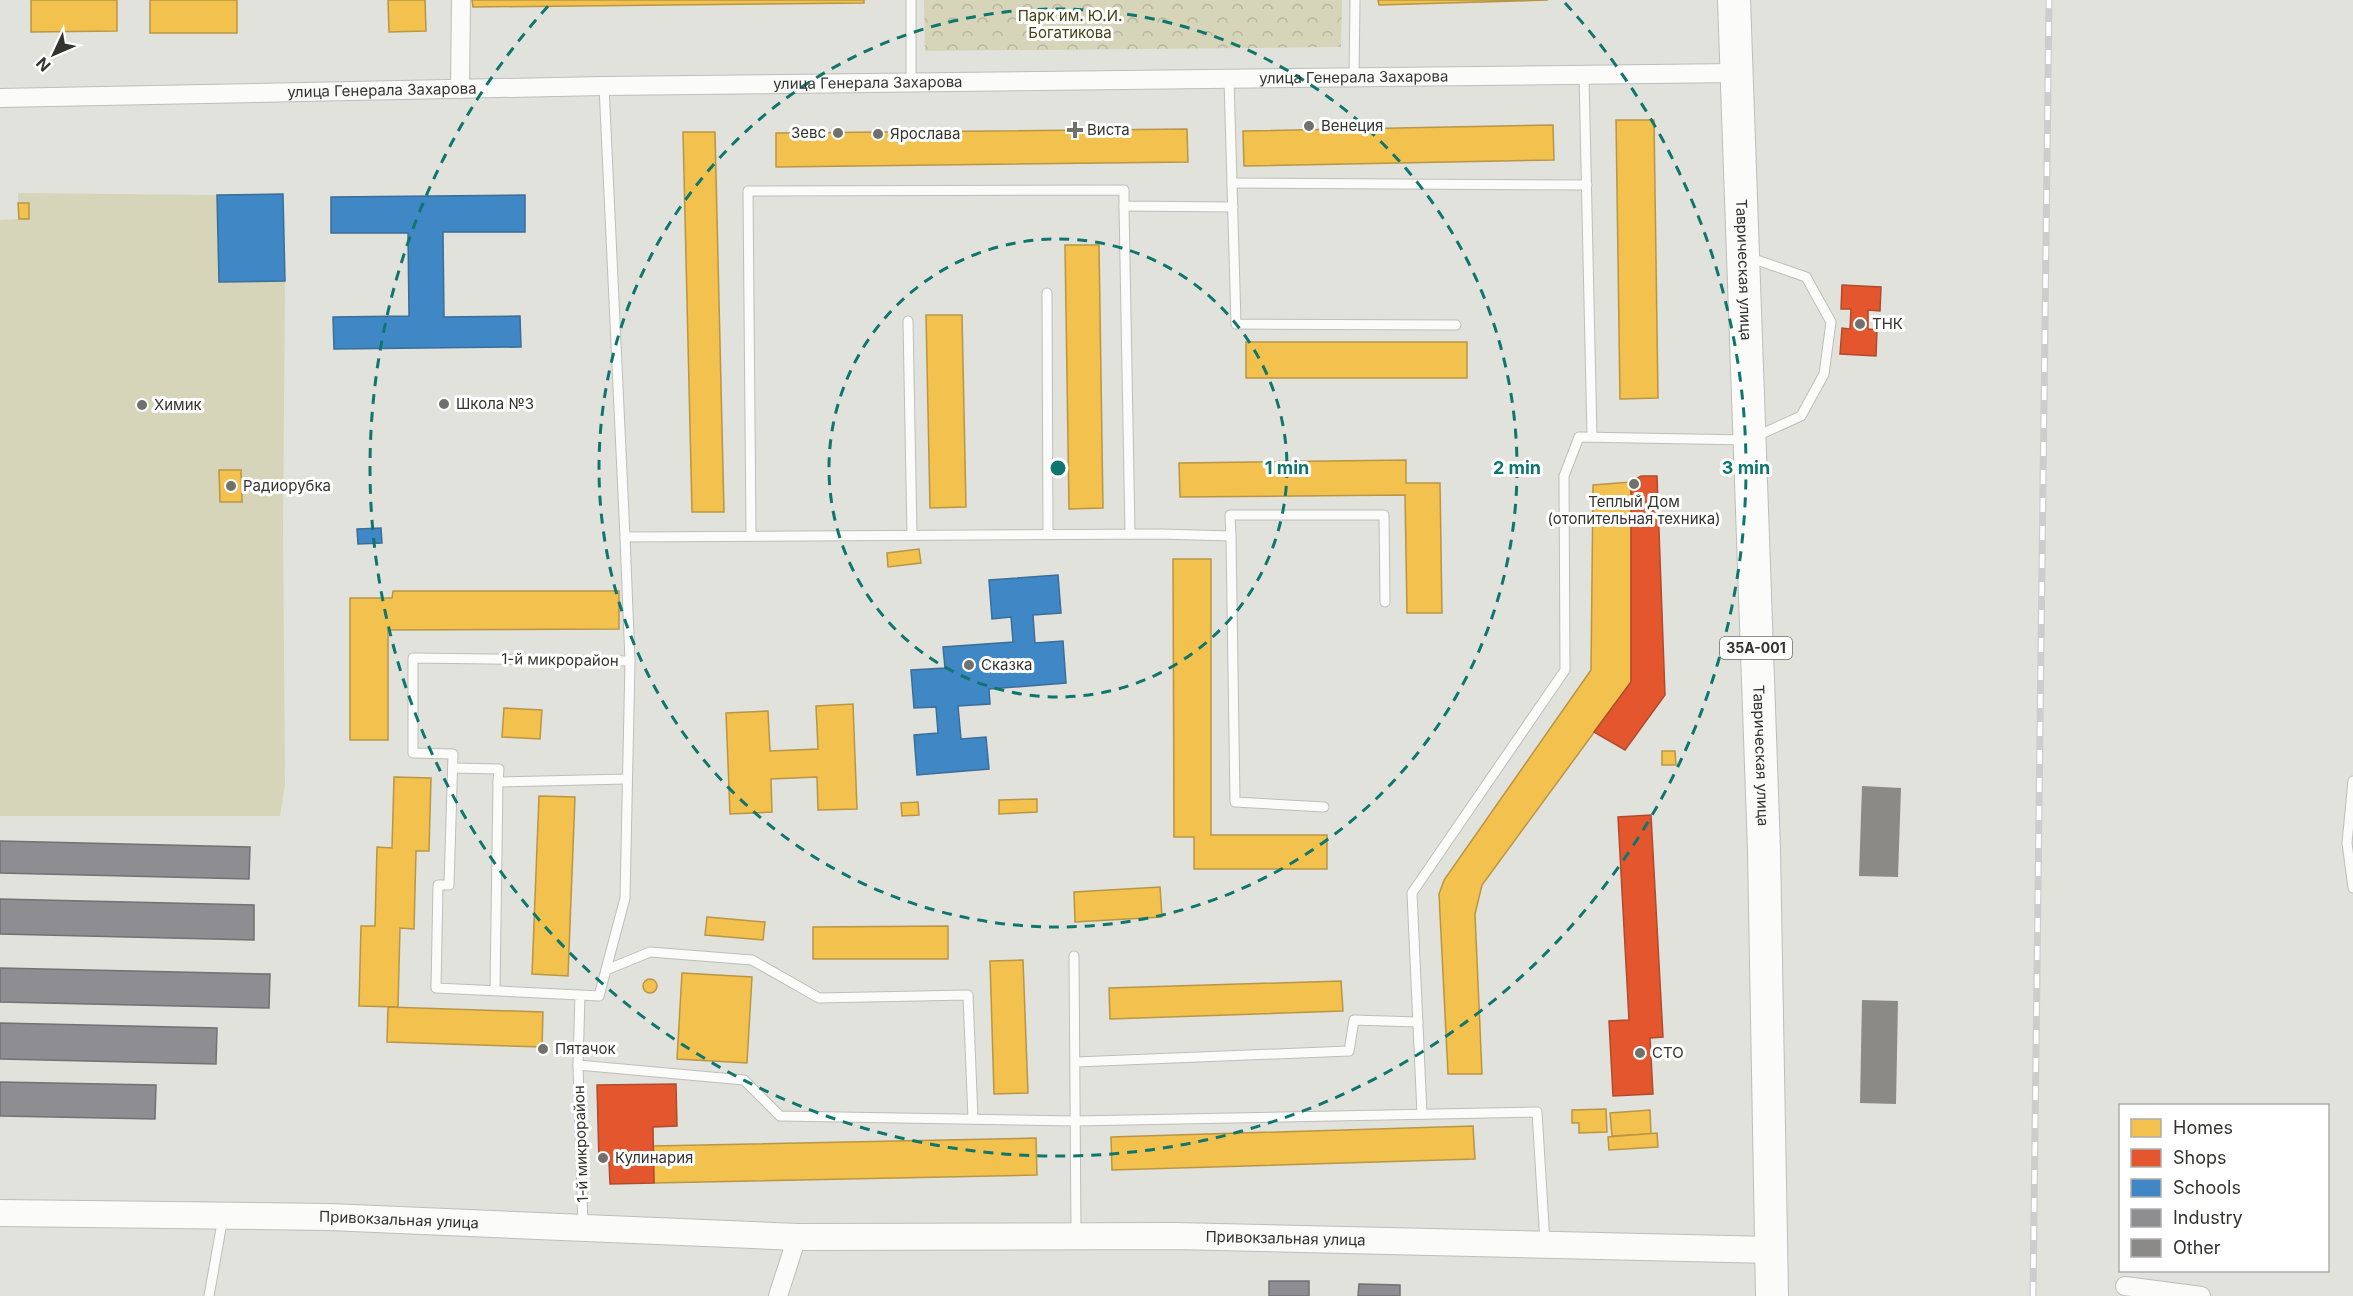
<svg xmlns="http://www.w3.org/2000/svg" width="2353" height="1296" font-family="Inter,sans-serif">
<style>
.park{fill:url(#park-crowns)}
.pitch{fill:#d6d4b9}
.homes{fill:#f2c14e;stroke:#b99645;stroke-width:1.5}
.shops{fill:#e4572e;stroke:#af4c2e;stroke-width:1.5}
.schools{fill:#3f88c5;stroke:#3b6e98;stroke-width:1.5}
.industry{fill:#8d8d92;stroke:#727274;stroke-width:1.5}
.building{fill:#8b8a86}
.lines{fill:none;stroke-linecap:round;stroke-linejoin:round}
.lane-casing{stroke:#bebeba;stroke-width:11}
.street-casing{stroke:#bebeba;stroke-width:20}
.secondary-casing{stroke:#bebeba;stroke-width:28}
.highway-casing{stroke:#bebeba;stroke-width:34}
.lane{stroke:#fbfbfa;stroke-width:9}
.street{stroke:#fbfbfa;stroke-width:18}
.secondary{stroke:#fbfbfa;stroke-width:26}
.highway{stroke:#fbfbfa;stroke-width:32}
.rail-casing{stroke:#cdcdcb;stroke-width:7}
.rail{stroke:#fff;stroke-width:4.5;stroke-dasharray:14;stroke-linecap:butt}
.ring{fill:none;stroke:#0f766e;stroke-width:3;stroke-dasharray:10 8}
.poi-dot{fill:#70706c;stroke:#fff;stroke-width:2}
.labels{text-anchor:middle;stroke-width:6;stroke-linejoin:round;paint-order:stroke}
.shield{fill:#fff;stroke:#70706d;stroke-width:1.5}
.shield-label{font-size:14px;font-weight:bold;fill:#33332f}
.park-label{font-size:15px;fill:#464113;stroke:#fff}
.street-label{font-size:15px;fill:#33332f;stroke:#fff}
.poi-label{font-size:15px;fill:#33332f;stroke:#fff;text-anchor:start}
.centre{fill:#0f766e;stroke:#fff;stroke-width:3}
.ring-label{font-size:18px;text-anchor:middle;font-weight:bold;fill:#0f766e;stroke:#fff;stroke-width:6;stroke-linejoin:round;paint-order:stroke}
</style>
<defs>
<pattern id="park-crowns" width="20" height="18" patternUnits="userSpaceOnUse" patternTransform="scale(1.5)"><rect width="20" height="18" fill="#d6d4b9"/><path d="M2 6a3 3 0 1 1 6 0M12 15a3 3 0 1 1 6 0" fill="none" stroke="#b8b69f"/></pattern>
</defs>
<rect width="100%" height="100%" fill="#e2e2dc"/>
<polygon class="park" points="924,0 1342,0 1341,47 925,51"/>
<polygon class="pitch" points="18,193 217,195 219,282 285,281 283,529 285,785 280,816 0,816 0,220 18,219"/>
<g class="homes">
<polygon points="31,0 117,0 117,31 31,32"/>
<rect x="150" y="0" width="87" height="33"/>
<polygon points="388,0 425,0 426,31 389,32"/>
<polygon points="472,0 864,0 864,3 473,7"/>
<polygon points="1378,0 1548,0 1379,5"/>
<polygon points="1616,120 1654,120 1658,398 1620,399"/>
<polygon points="1553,125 1554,160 1244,166 1243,131"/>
<polygon points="1187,129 1188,162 776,167 776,133"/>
<polygon points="683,132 715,132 724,512 692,512"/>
<polygon points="18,203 29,203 29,219 19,219"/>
<polygon points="1065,245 1099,245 1103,508 1069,509"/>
<polygon points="926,315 962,315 966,507 930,508"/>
<rect x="1246" y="342" width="221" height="36"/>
<polygon points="1406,460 1406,483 1440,483 1442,613 1407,613 1405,495 1180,497 1179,463"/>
<polygon points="219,470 241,470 242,502 220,502"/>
<polygon points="1631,482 1631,682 1482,885 1475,914 1482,1074 1448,1074 1439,894 1444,880 1591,670 1593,485"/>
<polygon points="919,549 921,563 888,567 887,553"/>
<polygon points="1173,559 1211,559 1211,835 1327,835 1327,869 1194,869 1194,837 1174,837"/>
<polygon points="393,591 619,591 619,629 388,630 388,740 350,740 350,598 392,598"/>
<polygon points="853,704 857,809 818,810 817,777 771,779 772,812 730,814 726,713 768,711 770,751 818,749 816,706"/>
<polygon points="504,708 542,710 540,739 502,737"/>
<polygon points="1662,751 1675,751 1676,765 1662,765"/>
<polygon points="394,777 431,778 429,851 416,851 414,929 400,928 398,1007 359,1006 361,926 375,926 377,847 392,848"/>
<polygon points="539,796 575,797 568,976 532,974"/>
<polygon points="1037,799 1037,812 999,814 999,800"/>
<polygon points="918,802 919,815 902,816 901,803"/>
<polygon points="1160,887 1162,917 1075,922 1074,892"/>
<polygon points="707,917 765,922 763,940 705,935"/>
<polygon points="948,926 948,959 813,959 813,927"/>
<polygon points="1023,960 1028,1093 994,1094 990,961"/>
<polygon points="682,973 752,977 747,1063 677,1059"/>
<circle cx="650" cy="986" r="7"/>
<polygon points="1341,981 1343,1011 1110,1019 1109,988"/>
<polygon points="388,1007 543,1012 542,1047 387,1042"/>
<polygon points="1606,1109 1607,1132 1579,1133 1579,1123 1572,1123 1572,1110"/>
<polygon points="1650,1110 1651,1134 1612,1136 1610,1113"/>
<polygon points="1473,1126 1475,1159 1112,1170 1111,1137"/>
<polygon points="1657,1133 1658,1147 1609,1150 1608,1137"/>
<polygon points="1036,1138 1037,1175 654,1183 653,1146"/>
</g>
<g class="shops">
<polygon points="1842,285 1881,287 1880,311 1868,310 1868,329 1877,330 1876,356 1840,354 1842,328 1850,329 1851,309 1841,309"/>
<polygon points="1641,476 1657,476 1665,695 1625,750 1594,732 1631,682 1631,482"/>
<polygon points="1651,815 1663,1037 1650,1038 1653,1094 1613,1096 1609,1021 1629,1020 1618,817"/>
<polygon points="676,1084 677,1126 653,1127 654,1183 610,1184 609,1162 599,1163 597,1085"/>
</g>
<g class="schools">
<polygon points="283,194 285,281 219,282 217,195"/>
<polygon points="525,195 525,232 443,232 444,317 520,316 521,347 334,349 333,317 409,316 408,233 331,233 331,197"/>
<polygon points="381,528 382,543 358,544 357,529"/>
<polygon points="1058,575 1061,613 1033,615 1035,643 1063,641 1066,683 989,689 990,704 958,706 961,739 986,737 989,769 917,775 914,735 938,733 936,707 914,708 911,670 945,668 943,647 1013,642 1011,617 992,619 989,580"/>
</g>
<g class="industry">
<polygon points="0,841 250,847 249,879 0,873"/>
<polygon points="0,899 254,905 254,940 0,934"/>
<polygon points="0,968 270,974 269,1008 0,1002"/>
<polygon points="0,1023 217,1028 216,1064 0,1059"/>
<polygon points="0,1082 156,1085 155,1119 0,1116"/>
<rect x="1269" y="1281" width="40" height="15"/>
<polygon points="1359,1284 1400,1285 1400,1296 1358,1296"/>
</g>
<g class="building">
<polygon points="1862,786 1901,788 1898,877 1859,876"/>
<polygon points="1862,1000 1898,1001 1896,1104 1860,1103"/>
</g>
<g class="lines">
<g class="lane-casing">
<g id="lane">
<polyline points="911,0 911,83"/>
<polyline points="1584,75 1592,437"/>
<polyline points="1354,78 1355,0"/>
<polyline points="1229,79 1236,324 1456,325"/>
<polyline points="604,86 625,537 1160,534 1231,536 1230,515 1384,515 1385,602"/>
<polyline points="1232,183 1587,185"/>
<polyline points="1124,206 1130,534"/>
<polyline points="1047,293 1048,534"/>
<polyline points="908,321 912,535"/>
<polyline points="751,535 748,191 1124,190 1124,206 1233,207"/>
<polyline points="1231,536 1235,802 1324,807"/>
<polyline points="625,537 630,661"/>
<polyline points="453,768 499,769 498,782"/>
<polyline points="2353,781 2347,843 2353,888"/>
<polyline points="1074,956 1076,1234"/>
<polyline points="606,970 650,952 752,960 819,998 968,995 973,1119"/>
<polyline points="495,989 498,782 627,779"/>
<polyline points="580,995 436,988 438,885 449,885 453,754 413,753 413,658 630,661 625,898 599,996 580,995 578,1065 583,1227"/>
<polyline points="1076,1062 1349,1051 1354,1020 1418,1022"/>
<polyline points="578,1065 744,1080 780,1116 1075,1121 1537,1112 1545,1243"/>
<polyline points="1422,1114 1412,893 1565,670 1564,476 1579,437 1748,440 1801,416 1824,374 1831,322 1806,277 1748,257"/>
<polyline points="209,1296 223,1217"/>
</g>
</g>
<g class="street-casing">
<g id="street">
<polyline points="460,89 461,0"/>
<path id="s1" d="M0,98L604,86L1736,73"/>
<polyline points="2125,1286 2201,1296"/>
<polyline points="778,1296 797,1237"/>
</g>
</g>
<g class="secondary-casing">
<g id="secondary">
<path id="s2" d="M0,1213L329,1217L797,1237L1175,1236L1772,1250"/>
</g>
</g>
<g class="highway-casing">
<g id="highway">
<path id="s3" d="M1734,0L1764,850L1772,1296"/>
</g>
</g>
<use href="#lane" class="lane"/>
<use href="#street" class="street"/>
<use href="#secondary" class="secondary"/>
<use href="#highway" class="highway"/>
<g class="rail-casing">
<polyline id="rail" points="2033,1296 2049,0"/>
</g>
<use href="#rail" class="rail"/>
</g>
<g class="ring">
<circle cx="1058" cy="468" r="229"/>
<circle cx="1058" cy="468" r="459"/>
<path d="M1565 3A688 688 0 1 1 551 3"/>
</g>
<g class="poi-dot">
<circle cx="1309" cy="126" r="6"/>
<path d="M1072 121h6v6h6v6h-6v6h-6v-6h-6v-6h6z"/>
<circle cx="838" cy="133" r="6"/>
<circle cx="878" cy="134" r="6"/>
<circle cx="1860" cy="324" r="6"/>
<circle cx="444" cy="404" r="6"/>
<circle cx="142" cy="405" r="6"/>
<circle cx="1634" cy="484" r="6"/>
<circle cx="231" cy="486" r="6"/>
<circle cx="969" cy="665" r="6"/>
<circle cx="543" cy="1049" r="6"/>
<circle cx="1640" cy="1053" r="6"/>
<circle cx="603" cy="1158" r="6"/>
</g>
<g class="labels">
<rect class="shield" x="1720" y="637" width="72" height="22" rx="4.5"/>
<g class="shield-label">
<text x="1756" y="653">35А-001</text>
</g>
<g class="park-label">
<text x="1070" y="21">Парк им. Ю.И.<tspan x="1070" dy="17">Богатикова</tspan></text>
</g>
<g class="street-label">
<text dy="5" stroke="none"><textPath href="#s1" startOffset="1354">улица Генерала Захарова</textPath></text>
<text dy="5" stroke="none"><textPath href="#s1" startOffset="868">улица Генерала Захарова</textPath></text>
<text dy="5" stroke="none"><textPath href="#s1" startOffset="382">улица Генерала Захарова</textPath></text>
<text dy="5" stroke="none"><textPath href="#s3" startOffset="270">Таврическая улица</textPath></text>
<text transform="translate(560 660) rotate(1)" y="5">1-й микрорайон</text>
<text dy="5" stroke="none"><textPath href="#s3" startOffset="756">Таврическая улица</textPath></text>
<text transform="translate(581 1144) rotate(-92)" y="5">1-й микрорайон</text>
<text dy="5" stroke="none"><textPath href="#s2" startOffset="399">Привокзальная улица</textPath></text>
<text dy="5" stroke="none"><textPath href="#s2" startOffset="1286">Привокзальная улица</textPath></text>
</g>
<g class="poi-label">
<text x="1321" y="131">Венеция</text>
<text x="1087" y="135">Виста</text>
<text x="826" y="138" text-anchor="end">Зевс</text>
<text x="890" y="139">Ярослава</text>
<text x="1872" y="329">ТНК</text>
<text x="456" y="409">Школа №3</text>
<text x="154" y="410">Химик</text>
<text x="243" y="491">Радиорубка</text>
<text x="1634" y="507" text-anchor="middle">Теплый Дом<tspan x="1634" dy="17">(отопительная техника)</tspan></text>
<text x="981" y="670">Сказка</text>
<text x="555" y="1054">Пятачок</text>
<text x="1652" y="1058">СТО</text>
<text x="615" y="1163">Кулинария</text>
</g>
</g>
<circle cx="1058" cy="468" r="9" class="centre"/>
<g class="ring-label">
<text x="1287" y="474">1 min</text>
<text x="1517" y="474">2 min</text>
<text x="1746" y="474">3 min</text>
</g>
<rect x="2119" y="1104" width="210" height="168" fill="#ffffff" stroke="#adadac" stroke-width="1.5"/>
<rect x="2131" y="1119" width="30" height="18" fill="#f2c14e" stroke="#adadac" stroke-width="1.5"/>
<text x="2173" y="1134" font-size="18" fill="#33332f">Homes</text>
<rect x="2131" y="1149" width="30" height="18" fill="#e4572e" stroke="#adadac" stroke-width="1.5"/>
<text x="2173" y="1164" font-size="18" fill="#33332f">Shops</text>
<rect x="2131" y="1179" width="30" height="18" fill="#3f88c5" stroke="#adadac" stroke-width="1.5"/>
<text x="2173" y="1194" font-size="18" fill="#33332f">Schools</text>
<rect x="2131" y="1209" width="30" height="18" fill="#8d8d92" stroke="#adadac" stroke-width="1.5"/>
<text x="2173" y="1224" font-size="18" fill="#33332f">Industry</text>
<rect x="2131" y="1239" width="30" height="18" fill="#8b8a86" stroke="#adadac" stroke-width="1.5"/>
<text x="2173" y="1254" font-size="18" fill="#33332f">Other</text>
<g transform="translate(54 54) rotate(226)" stroke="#ffffff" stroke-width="4.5" paint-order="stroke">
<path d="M0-4.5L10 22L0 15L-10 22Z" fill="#33332f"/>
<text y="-9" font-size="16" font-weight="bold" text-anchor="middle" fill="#33332f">N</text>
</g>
</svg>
